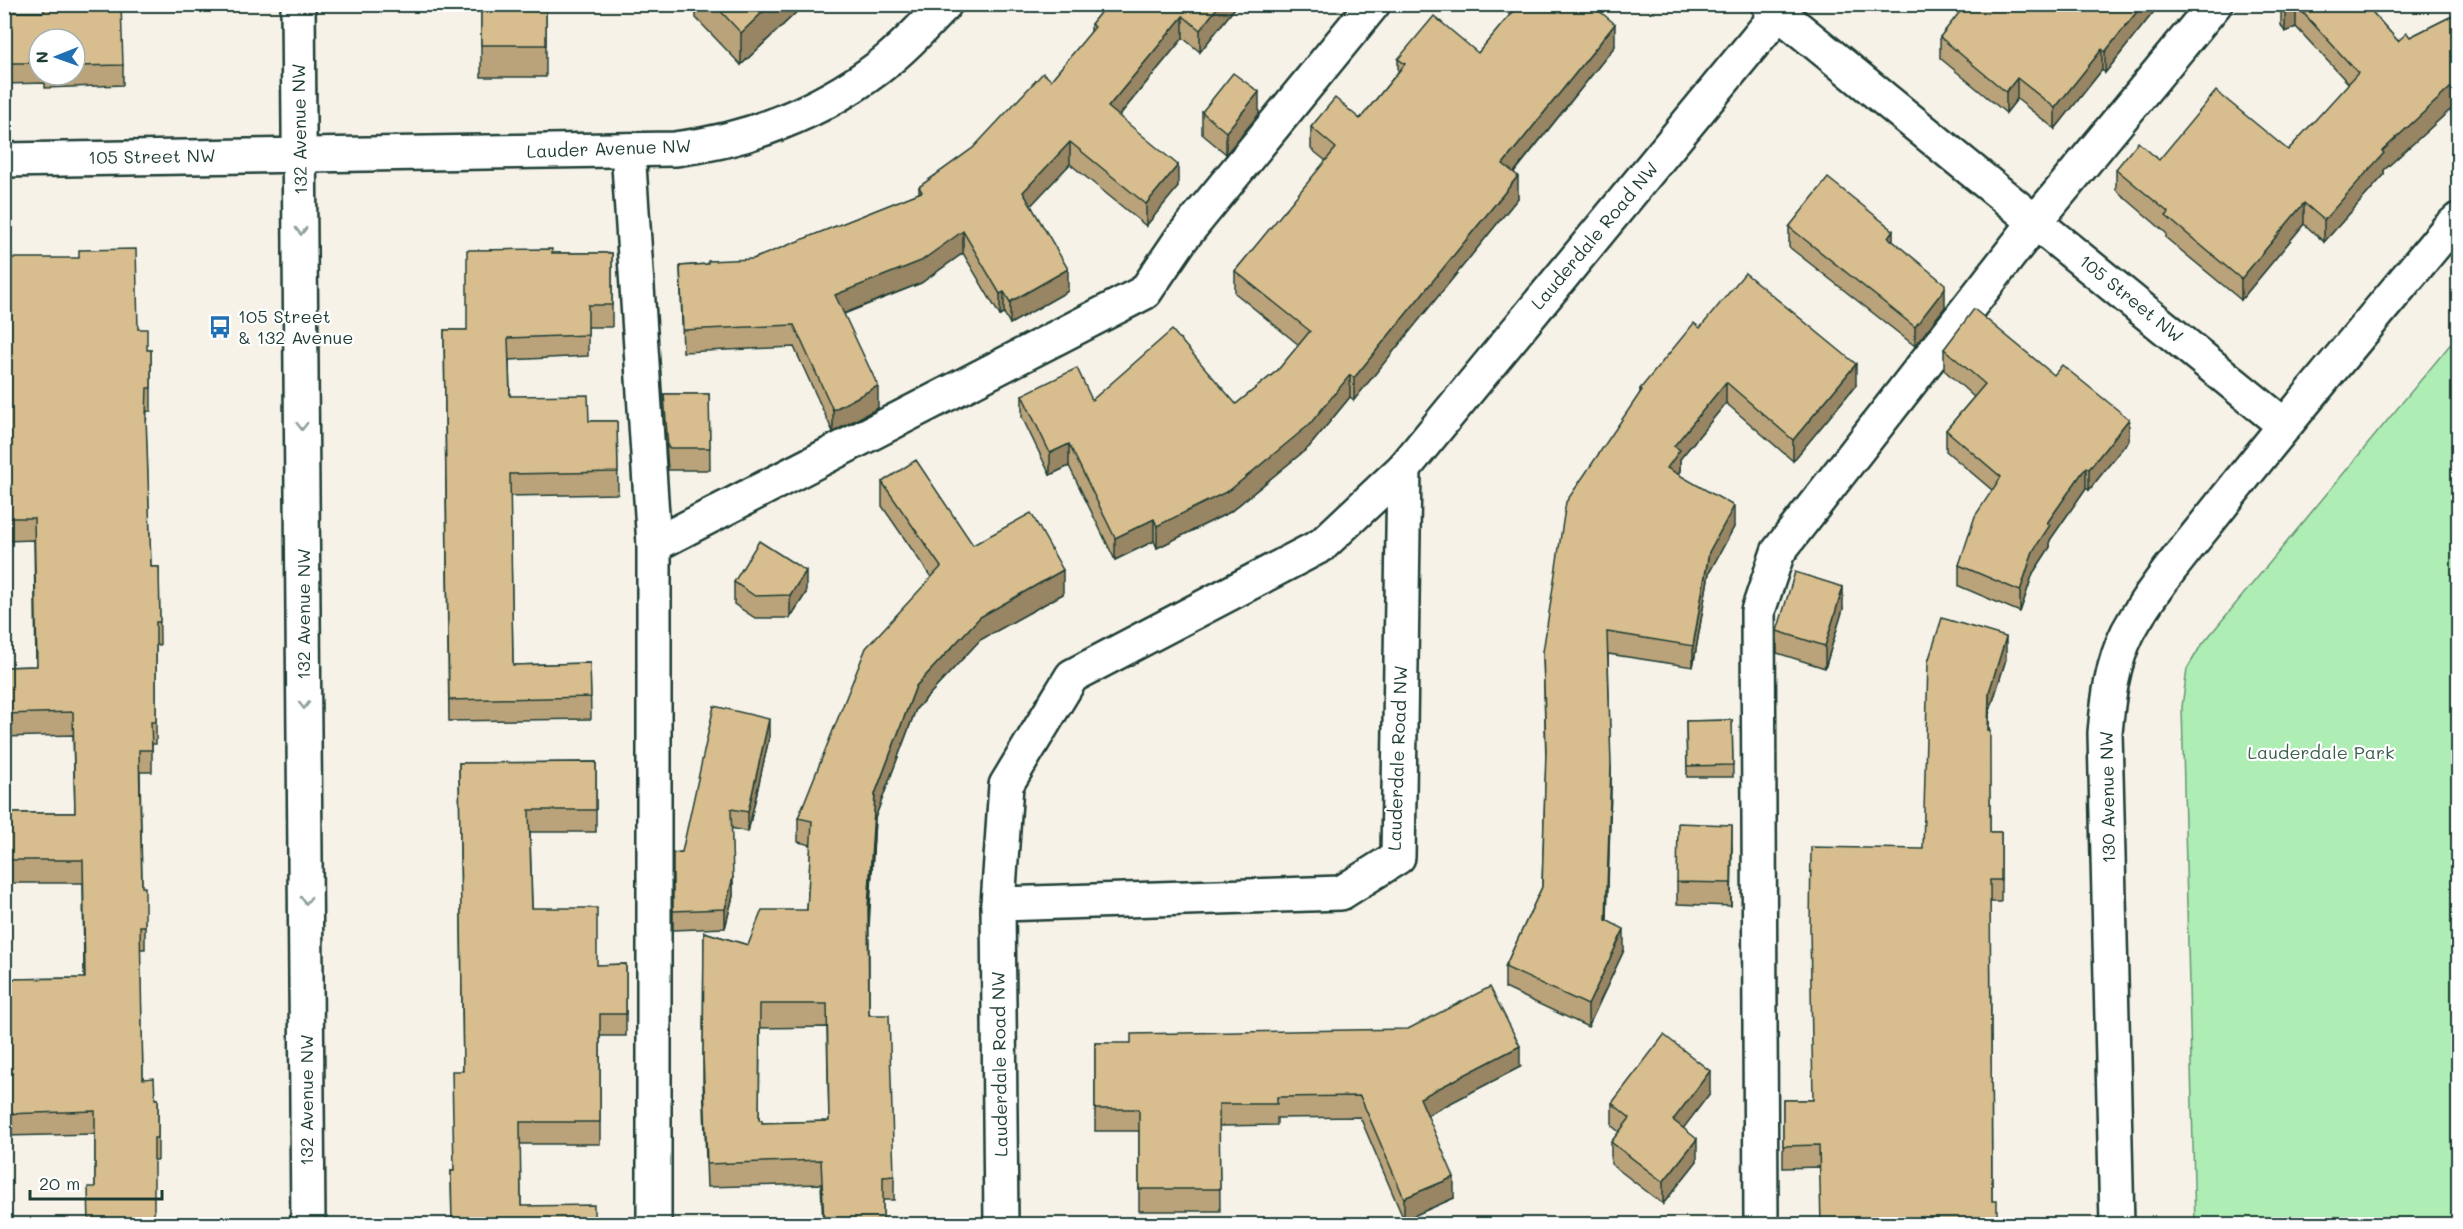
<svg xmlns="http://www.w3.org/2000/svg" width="2463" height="1229" font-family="Mali,sans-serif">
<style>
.green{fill:#aeedb4;stroke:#669574;stroke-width:1.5}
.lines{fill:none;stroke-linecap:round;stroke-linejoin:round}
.minor-casing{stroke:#1f3d34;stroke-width:38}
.minor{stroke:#fff;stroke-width:33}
.wall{fill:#baa37a;stroke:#1f3d34;stroke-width:1.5;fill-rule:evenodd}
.shaded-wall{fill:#978563;stroke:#1f3d34;stroke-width:1.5}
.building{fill:#d8be8e;stroke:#1f3d34;stroke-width:1.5;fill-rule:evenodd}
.oneway{stroke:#8f9e9a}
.labels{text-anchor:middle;stroke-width:4.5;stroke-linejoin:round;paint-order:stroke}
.street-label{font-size:18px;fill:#1f3d34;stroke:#fff}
.poi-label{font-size:18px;fill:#1f3d34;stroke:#fff;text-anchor:start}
.park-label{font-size:18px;fill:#3c604e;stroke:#fff}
</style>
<rect width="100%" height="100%" fill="#f7f2e8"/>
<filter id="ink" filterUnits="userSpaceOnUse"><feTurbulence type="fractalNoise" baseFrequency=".0167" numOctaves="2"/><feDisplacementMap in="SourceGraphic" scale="12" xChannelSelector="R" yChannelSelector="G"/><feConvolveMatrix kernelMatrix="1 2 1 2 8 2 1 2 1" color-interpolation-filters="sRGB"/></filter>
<g filter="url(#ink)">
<polygon class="green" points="2458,335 2458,1224 2195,1224 2182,707 2187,669 2200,647"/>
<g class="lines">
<g class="minor-casing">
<g id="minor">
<polyline points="298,4 308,1224"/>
<polyline points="1768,4 2284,425"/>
<polyline points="628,150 654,545 654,1224"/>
<path d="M4,160L675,149C747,141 820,112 878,68C902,50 924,26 945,4"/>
<polyline points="654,545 1145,292 1181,239 1373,4"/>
<polyline points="998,904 1341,893 1398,857 1404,468"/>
<polyline points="1001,1224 998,904 1006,785 1072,676 1322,545 1404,468 1786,4"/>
<polyline points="1761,1224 1758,611 1778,552 2036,221 2215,4"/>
<path d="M2117,1224L2105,733C2108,699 2112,664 2128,632C2153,586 2190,545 2222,504C2295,411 2371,321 2447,230L2458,220"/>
</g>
</g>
<use href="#minor" class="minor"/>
</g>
<g class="wall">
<rect x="481" y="4" width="65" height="73"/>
<polygon points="696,4 805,4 741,65 696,18"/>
<polygon points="1107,4 1238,4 1200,52 1183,38 1119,116 1178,187 1146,226 1070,164 1031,205 1068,291 1010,324 1004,313 1000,316 963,253 921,283 844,314 878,408 833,432 794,347 683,352 680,266 708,264 753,259 919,193 919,187 973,148 1051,80 1091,32 1091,24"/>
<polygon points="1498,4 1591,4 1615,46 1514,173 1518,198 1354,400 1350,397 1309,447 1230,512 1157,548 1154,541 1115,560 1069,466 1050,475 1022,417 1022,395 1092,400 1236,404 1278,370 1299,345 1235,293 1235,271 1326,161 1311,149 1311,127 1360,119 1398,72 1398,59 1478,53 1510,15"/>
<polygon points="2160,4 2105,73 2102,70 2055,129 2017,99 2006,113 1940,58 1940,37"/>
<polygon points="2281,4 2365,4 2398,41 2410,37 2458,13 2458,106 2450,110 2384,170 2384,175 2324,242 2304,224 2241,300 2166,238 2166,233 2116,190 2116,169 2159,160 2288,150 2349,84 2296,27 2285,32 2281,25"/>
<path d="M4,12H43L123,65V85L45,88V83L4,84ZM39,39H75V75H39Z"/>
<polygon points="1202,112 1259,114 1226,154 1202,134"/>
<polygon points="1789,227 1893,242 1945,307 1915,346 1789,247"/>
<polygon points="552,253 612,253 612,327 588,327 588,356 509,360 510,396 589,421 617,421 618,494 510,496 513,665 590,663 591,719 449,721 444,330 467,330"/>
<polygon points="4,258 138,329 147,350 151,350 151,411 147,411 146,427 151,567 159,567 160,645 156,645 156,744 152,744 152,772 140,772 142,887 145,926 145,949 140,949 143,1079 155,1099 158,1099 158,1160 154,1160 95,1187 95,1134 4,1136 4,912 9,912 10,979 84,978 83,883 4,883 4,813 75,813 73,735 4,737 4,667 36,666 34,540 4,541"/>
<polygon points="1700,328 1856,385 1793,461 1726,403 1680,459 1680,471 1678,474 1734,527 1709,573 1693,667 1608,654 1611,786 1607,921 1624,950 1588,1027 1505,988 1505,967 1542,887 1546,761 1543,652 1640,393 1640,389"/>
<polygon points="1944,349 2129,440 2089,490 2086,488 2050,540 2050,547 2033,573 2020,612 1959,586 1959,565 1992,490 1946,451 1946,430 1974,397 1944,370"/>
<polygon points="664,394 709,394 710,470 668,470 664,416"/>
<path d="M882,482L973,545L1063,594L980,640L916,709L875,818L869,928V1015L894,1176V1200H883V1224H823L821,1184L707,1187L703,1080L704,932L748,945L807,910L811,845L798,842V818L931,577L882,506ZM827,1027L829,1121L762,1123L759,1120L760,1028Z"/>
<polygon points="734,582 806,593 790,618 755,618 734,604"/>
<polygon points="1843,609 1825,668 1777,653 1777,631"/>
<polygon points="2006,659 1989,714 1990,832 2001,832 2001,902 1990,902 1992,1201 1819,1167 1783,1168 1783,1100 1812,1100 1923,849"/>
<polygon points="1732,720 1733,777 1687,777 1686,721"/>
<polygon points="769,738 748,832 731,828 733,896 725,928 673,930 673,853 682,852"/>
<polygon points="596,762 596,832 530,832 532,908 597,965 626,964 626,1036 600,1036 600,1144 520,1144 521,1206 594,1224 452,1224 451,1171 454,1171 463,1071 459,763"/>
<polygon points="1732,847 1731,906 1677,904 1677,882"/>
<polygon points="1095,1043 1520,1067 1427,1115 1454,1198 1404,1220 1360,1117 1277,1118 1277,1125 1219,1126 1220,1211 1139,1211 1139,1131 1095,1131"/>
<polygon points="1710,1093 1683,1128 1697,1161 1663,1204 1611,1164 1611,1142 1619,1132 1612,1126 1612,1103"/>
</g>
<g class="shaded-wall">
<polygon points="771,4 805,4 741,65 741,33"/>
<polygon points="1220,4 1238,4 1200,52 1200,30"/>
<polygon points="2143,4 2160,4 2105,73 2105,52"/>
<polygon points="2296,5 2296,27 2285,32 2285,10"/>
<polygon points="1183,16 1183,38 1108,129 1108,107"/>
<polygon points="1615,24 1615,46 1503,186 1503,164"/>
<polygon points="2102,49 2102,70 2055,129 2055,108"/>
<polygon points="2017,78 2017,99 2006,113 2006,92"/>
<polygon points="2458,84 2458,106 2450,110 2384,170 2384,175 2324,242 2324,220 2382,151 2450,88"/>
<polygon points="1259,92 1259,114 1226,154 1226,132"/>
<polygon points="1070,142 1070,164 1023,214 1023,192"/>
<polygon points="1178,165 1178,187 1146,226 1146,204"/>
<polygon points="1518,176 1518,198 1354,400 1354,378"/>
<polygon points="2304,203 2304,224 2241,300 2241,279"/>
<polygon points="1893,230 1893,249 1888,237"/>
<polygon points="963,231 963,253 921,283 835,317 835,295"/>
<polygon points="1068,269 1068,291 1010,324 1010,302"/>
<polygon points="1945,288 1945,307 1915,346 1915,327"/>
<polygon points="1004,292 1004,313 1000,316 1000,294"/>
<polygon points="1856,364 1856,385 1793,461 1793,440"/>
<polygon points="1350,375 1350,397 1309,447 1230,512 1157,548 1157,526"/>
<polygon points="1726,382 1726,403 1680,459 1680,471 1667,490 1667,468 1674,446"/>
<polygon points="878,386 878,408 833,432 833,410"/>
<polygon points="2129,419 2129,440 2089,490 2089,469"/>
<polygon points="1069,444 1069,466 1050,475 1050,453"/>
<polygon points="2086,467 2086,488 2050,540 2050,547 2033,573 2020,612 2020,591 2033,551 2047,523"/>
<polygon points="1734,506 1734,527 1709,573 1693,667 1693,646 1709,552"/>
<polygon points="1154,519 1154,541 1115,560 1115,538"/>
<polygon points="1063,570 1063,594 980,640 916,709 875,818 868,931 868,908 875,794 916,686 980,617"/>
<polygon points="806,571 806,593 790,618 790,595"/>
<polygon points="1843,587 1843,609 1825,668 1825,646"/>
<polygon points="2006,637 2006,659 1989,714 1988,753 1989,692"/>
<polygon points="769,719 769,738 748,832 748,812"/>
<polygon points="1611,765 1611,786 1606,942 1606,920"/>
<polygon points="1732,825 1732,847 1731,906 1731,883"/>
<polygon points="733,877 733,896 725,928 725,909"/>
<polygon points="1624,929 1624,950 1588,1027 1588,1005"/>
<polygon points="1520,1046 1520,1067 1420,1119 1420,1098"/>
<polygon points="1710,1071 1710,1093 1673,1142 1673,1120"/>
<polygon points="1697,1139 1697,1161 1663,1204 1663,1182"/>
<polygon points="1454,1177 1454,1198 1404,1220 1404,1198"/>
</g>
<g class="building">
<polygon points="43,4 121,4 123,65 75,66 75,39 39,39 39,63 4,63 4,12 44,12"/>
<rect x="481" y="4" width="65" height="41"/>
<polygon points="714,4 771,4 741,33"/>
<polygon points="1107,4 1220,4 1200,30 1183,16 1108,107 1178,165 1146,204 1070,142 1023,192 1068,269 1010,302 1004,292 1000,294 963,231 921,261 835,295 878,386 833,410 794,325 683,330 680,266 708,264 708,261 753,259 922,192 919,187 973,148 1043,73 1051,80 1095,27 1091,24"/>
<polygon points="1519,4 1591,4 1615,24 1503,164 1518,176 1354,378 1350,375 1309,425 1230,490 1157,526 1154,519 1115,538 1069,444 1050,453 1022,395 1077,368 1092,400 1172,330 1236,404 1278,370 1310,331 1235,271 1336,148 1311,127 1335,98 1360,119 1405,64 1398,59 1434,16 1478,53"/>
<polygon points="1966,4 2143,4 2105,52 2102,49 2055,108 2017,78 2006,92 1940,37"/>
<polygon points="2282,4 2365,4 2398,41 2407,33 2410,37 2458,13 2458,84 2450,88 2382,151 2384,153 2324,220 2304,203 2241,279 2166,216 2169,213 2116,169 2138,142 2159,160 2216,91 2288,150 2358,73 2296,5 2285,10"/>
<polygon points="1233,73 1259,92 1226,132 1202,112"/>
<polygon points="1828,178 1893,230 1888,237 1945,284 1945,288 1915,327 1789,227"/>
<polygon points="136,249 138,329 147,329 147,350 151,350 151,388 147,388 146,416 151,567 159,567 160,622 156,622 156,722 151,722 152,750 139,750 142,887 145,887 145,926 140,926 143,1079 154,1078 155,1099 158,1099 158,1138 154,1138 154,1224 89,1224 88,1187 95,1187 95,1111 4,1114 4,979 85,978 83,860 4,860 4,813 75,813 73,712 4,714 4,667 37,666 34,518 4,518 4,258 79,258 79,250"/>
<polygon points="552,249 552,253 612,253 612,305 588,305 588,335 508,338 510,396 588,395 589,421 617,421 618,472 510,474 513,665 590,663 591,697 449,700 444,330 467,330 467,250"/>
<polygon points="1745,273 1856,364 1793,440 1726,382 1674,446 1680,450 1667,468 1734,506 1709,552 1693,646 1607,632 1611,765 1606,920 1624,929 1588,1005 1505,967 1542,887 1546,750 1543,652 1566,502 1642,390 1640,389 1694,323 1700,328"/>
<polygon points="1974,309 2054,375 2062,365 2129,419 2089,469 2086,467 2047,523 2050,525 2033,551 2020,591 1959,565 1975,516 2001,477 1946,430 1985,384 1944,349"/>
<polygon points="664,394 709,394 710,448 668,448"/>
<path d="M916,460L973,545L1031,513L1063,570L980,617L916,686L875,794L868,908L869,1015H889L894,1176L883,1177V1224H824L821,1160L707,1164L703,1056L704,932L748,945L762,910H807L812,821L798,818L866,648L941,567L882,482ZM760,1004H827L829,1121L762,1123V1120H759Z"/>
<polygon points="759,541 806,571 790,595 755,596 734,582"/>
<polygon points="1795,572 1843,587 1825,646 1777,631"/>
<polygon points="1942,618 2006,637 1989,692 1988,731 1990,731 1990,832 2001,832 2001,880 1990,880 1992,1201 1997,1201 1997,1224 1821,1224 1819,1145 1783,1146 1783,1100 1813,1100 1810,928 1811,847 1923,849 1928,662"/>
<polygon points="714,706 769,719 748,812 731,809 733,877 725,909 673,911 673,853 682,852"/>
<polygon points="1732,720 1733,765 1687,766 1686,721"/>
<polygon points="596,762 596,810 529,810 532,908 597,908 597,965 626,964 626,1014 600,1014 600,1122 520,1122 521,1206 594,1205 594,1224 452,1224 451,1171 454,1171 452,1071 463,1071 459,763"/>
<polygon points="1678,823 1732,825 1731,883 1677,882"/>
<polygon points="4,912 9,912 10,968 4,968"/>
<polygon points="1490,987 1520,1046 1420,1098 1454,1177 1404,1198 1360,1096 1277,1097 1277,1104 1219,1104 1220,1189 1139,1189 1139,1109 1095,1109 1095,1043 1131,1043 1131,1034 1408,1029"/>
<polygon points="1664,1035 1710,1071 1673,1120 1697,1139 1663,1182 1611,1142 1630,1118 1612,1103"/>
</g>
<defs><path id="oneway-chevron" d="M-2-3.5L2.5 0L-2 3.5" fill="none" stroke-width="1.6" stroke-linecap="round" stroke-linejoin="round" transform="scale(1.5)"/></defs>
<g class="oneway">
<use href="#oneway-chevron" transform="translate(301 231) rotate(90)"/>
<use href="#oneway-chevron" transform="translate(302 426) rotate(90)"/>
<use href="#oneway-chevron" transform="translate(304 705) rotate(90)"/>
<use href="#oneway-chevron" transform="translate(306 900) rotate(90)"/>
</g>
</g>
<defs>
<g id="bus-bare" transform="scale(1.8)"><path d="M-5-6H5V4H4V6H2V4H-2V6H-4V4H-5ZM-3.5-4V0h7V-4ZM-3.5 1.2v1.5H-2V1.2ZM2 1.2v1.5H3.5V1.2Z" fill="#1f6fb2" stroke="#fff" stroke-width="2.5" paint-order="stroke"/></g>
</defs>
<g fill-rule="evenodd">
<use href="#bus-bare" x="220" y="327"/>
</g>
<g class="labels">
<g class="street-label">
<text transform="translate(300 129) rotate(-91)" y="6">132 Avenue NW</text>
<text transform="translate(609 149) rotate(-2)" y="6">Lauder Avenue NW</text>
<text transform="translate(152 157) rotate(-1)" y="6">105 Street NW</text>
<text transform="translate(1595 236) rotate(-50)" y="6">Lauderdale Road NW</text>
<text transform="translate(2131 299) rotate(39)" y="6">105 Street NW</text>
<text transform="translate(304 614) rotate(-90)" y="6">132 Avenue NW</text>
<text transform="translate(1398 758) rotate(-88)" y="6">Lauderdale Road NW</text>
<text transform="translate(2108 797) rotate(-91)" y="6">130 Avenue NW</text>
<text transform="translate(1000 1064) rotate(-91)" y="6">Lauderdale Road NW</text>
<text transform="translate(307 1100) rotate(-90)" y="6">132 Avenue NW</text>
</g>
<g class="poi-label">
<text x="238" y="323">105 Street<tspan x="238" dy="21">&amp; 132 Avenue</tspan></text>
</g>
<g class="park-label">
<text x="2321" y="759">Lauderdale Park</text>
</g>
</g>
<rect width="2463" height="1229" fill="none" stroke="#fff" stroke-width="24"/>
<rect x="12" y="12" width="2439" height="1205" fill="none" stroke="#1f3d34" stroke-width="2" filter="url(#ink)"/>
<g transform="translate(57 57) rotate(269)"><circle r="28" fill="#ffffff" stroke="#a5b1ae" stroke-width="1.5"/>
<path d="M0-4.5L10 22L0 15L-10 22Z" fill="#1f6fb2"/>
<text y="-9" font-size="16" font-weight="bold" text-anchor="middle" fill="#1f3d34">N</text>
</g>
<path d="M30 1190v9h132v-9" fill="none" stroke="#1f3d34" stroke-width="3"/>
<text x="39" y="1190" font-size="18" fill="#1f3d34" stroke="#ffffff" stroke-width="4.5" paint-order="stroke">20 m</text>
</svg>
